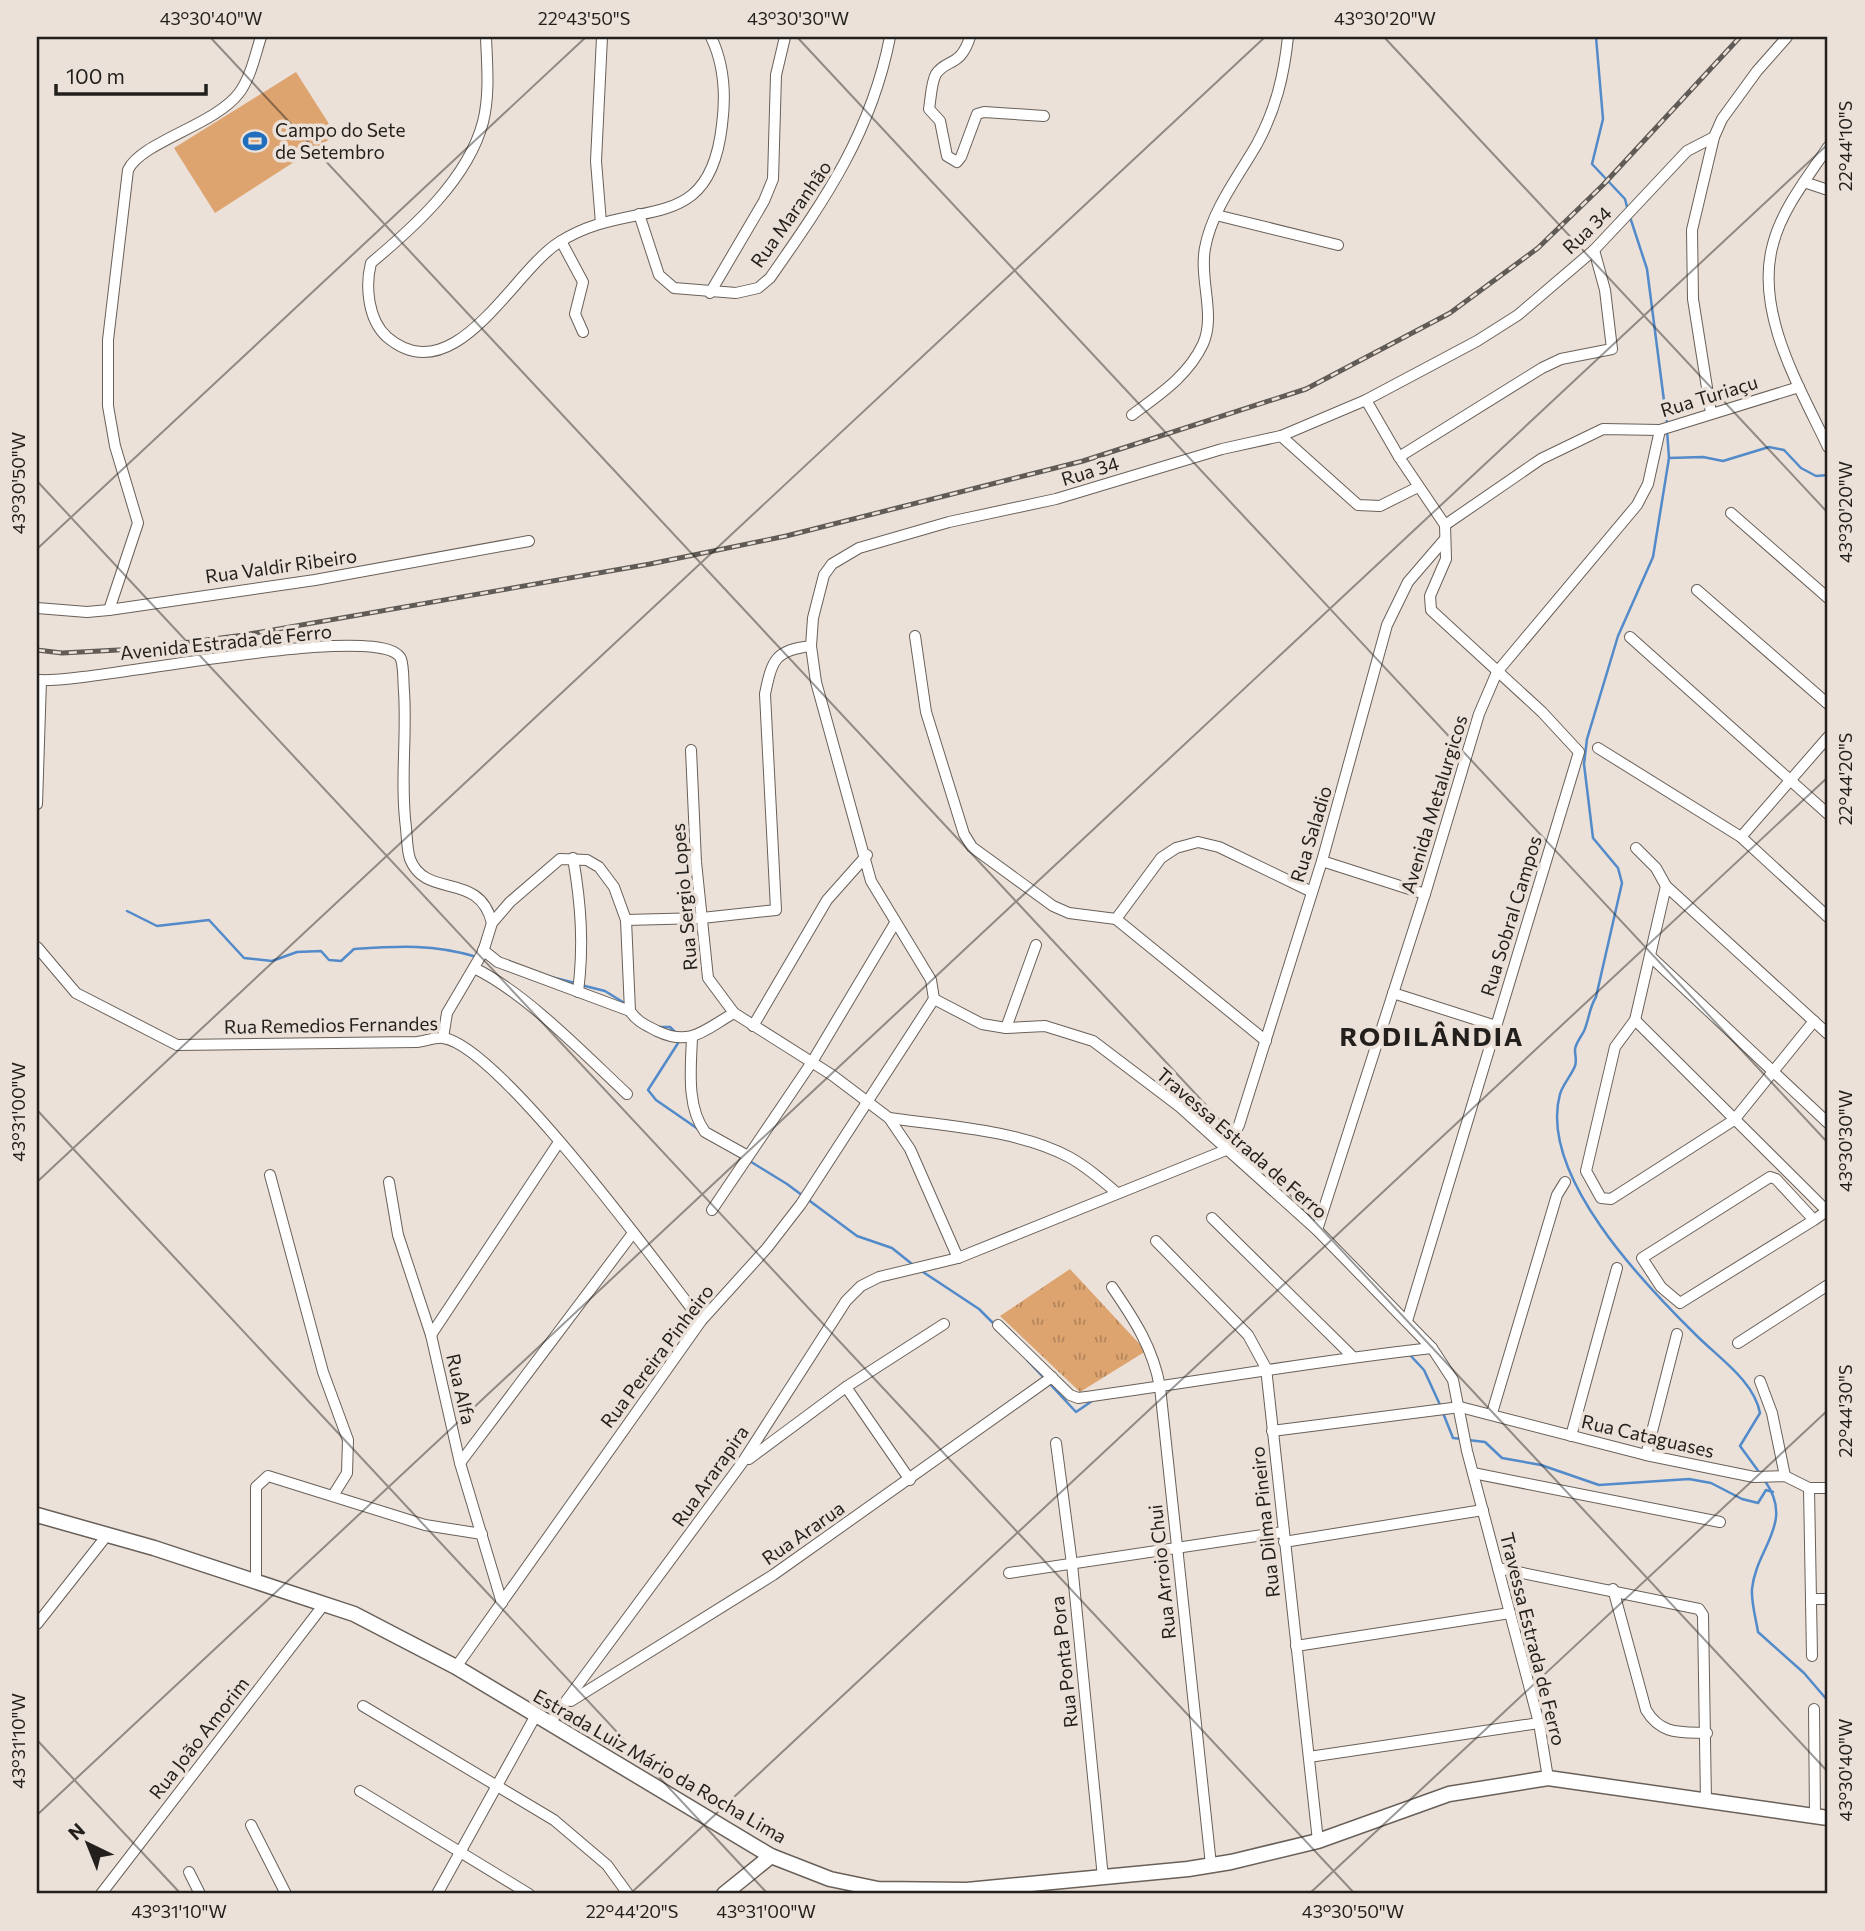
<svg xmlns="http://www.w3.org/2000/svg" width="1865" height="1931" font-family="Commissioner,sans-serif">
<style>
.green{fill:#dda470}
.park{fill:url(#park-tufts)}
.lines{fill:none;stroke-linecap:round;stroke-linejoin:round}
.stream{stroke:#528aca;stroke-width:2.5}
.street-casing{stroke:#696059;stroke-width:12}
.secondary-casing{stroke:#696059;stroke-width:17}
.street{stroke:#fff;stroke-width:10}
.secondary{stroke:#fff;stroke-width:14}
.rail-casing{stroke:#605b56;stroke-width:5}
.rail{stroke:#ebe1d9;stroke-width:2.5;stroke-dasharray:8;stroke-linecap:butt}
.ticks{fill:none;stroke:#221f1c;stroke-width:2;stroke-opacity:0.45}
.labels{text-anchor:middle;stroke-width:7;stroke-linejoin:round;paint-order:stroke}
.poi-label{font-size:19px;fill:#221f1c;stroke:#ebe1d9;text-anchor:start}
.street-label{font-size:19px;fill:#221f1c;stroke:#ebe1d9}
.district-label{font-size:26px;font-weight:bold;letter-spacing:2px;fill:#221f1c;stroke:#ebe1d9}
.neatline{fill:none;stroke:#221f1c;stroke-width:2.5}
.ticks-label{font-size:18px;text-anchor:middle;fill:#221f1c}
</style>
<defs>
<pattern id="park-tufts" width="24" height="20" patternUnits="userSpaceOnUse" patternTransform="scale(1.75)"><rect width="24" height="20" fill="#dda470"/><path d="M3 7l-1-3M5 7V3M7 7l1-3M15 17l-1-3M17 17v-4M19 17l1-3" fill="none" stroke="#b3855b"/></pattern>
</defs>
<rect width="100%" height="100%" fill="#ebe1d9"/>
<polygon class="green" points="296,72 336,135 215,213 174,148"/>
<polygon class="park" points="1070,1269 1146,1351 1080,1392 1000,1316"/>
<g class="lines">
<g class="stream">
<polyline points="1596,37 1603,119 1592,164 1625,199 1628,211"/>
<polyline points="1630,217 1647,269 1667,424"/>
<path d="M1667,430L1669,458L1653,557L1618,636L1587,739L1584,764L1593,838L1618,868L1622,883L1596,997C1589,1008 1589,1020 1584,1031C1581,1037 1575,1044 1575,1050C1575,1056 1577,1061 1575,1066C1571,1076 1563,1084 1560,1094C1538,1175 1645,1285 1697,1336C1719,1358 1754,1381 1760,1413L1740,1446L1759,1472"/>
<polyline points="1669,458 1703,457 1723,461 1769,447 1784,450 1801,468 1816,476 1828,475"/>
<path d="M127,911L157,926L209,920L244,958L272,961L297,952L321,951L329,960L341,961L354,949C399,946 434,944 477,957"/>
<polyline points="551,977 575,983"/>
<polyline points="581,985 605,991 626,1004"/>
<polyline points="659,1027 670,1027 675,1032"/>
<polyline points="680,1040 648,1090 656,1100 698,1129"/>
<polyline points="748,1160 787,1184 857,1236 892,1248 912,1264"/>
<polyline points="920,1270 979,1309 994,1324"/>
<polyline points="1409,1354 1424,1370 1441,1407"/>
<polyline points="1027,1360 1044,1378"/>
<polyline points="1049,1383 1076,1412 1095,1399"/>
<polyline points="1443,1413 1453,1438 1462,1439"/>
<polyline points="1468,1440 1485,1442 1502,1458 1541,1465 1599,1485 1689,1479 1711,1483 1742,1499 1758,1503 1766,1490 1773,1492"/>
<path d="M1765,1481C1795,1523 1756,1548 1752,1589C1751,1602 1756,1619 1758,1632L1804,1673L1828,1701"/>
</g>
<g class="street-casing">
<g id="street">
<path d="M486,37C487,65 490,94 483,122C468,179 414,227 371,263C365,286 368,320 387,337C454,394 512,273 558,243C633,194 709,241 722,125C726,95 724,64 711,37"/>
<path d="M970,37C960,68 947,58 936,74C931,83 931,98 929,109L940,121L947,156L957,162L961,157L977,114L984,112L1044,116"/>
<path d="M1828,147C1808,177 1782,209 1773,244C1754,312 1800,388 1828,447"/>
<polyline points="1804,182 1828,190"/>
<path d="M639,214L659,275L674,288L736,293L758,288L770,278C825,199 871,134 890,37"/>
<polyline points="1216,215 1338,245"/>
<polyline points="601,223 596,161 602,37"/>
<polyline points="561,241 583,282 575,314 583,332"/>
<polyline points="710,293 764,201 773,179 776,75 785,37"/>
<polyline points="1366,400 1399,457 1445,525 1446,559 1430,596 1431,610 1542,712 1579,752 1407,1321"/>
<polyline points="1711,413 1693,299 1692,230 1714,137 1722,119 1757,71 1787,37"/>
<path d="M1132,415C1160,394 1188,376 1203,344C1216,315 1199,279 1205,248C1212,210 1238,177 1257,144C1276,109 1284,75 1288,37"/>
<polyline points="1281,436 1366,400 1477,341 1518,315 1594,250 1687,151 1714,137"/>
<polyline points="1399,457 1542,368 1561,359 1612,349 1605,290 1594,250"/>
<polyline points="1731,513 1828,598"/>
<polyline points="1445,525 1541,459 1603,429 1660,430 1799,387"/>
<polyline points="1697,590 1828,704"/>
<polyline points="37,608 87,612 109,610 315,580 529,541"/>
<path d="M109,610L138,523L115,446L108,406V340L128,170C141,142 215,125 239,93C251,77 255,55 261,37"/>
<polyline points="915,636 926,712 964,834 972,847 1053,906 1069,913 1116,919"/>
<polyline points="1630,637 1828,814"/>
<path d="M37,680C87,685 384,618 401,659C404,668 403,681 404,691C407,737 400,782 406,828C407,838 407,850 410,859C426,900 479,870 492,923"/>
<polyline points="1598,748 1741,837 1828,917"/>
<polyline points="691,750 696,862 708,978 734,1013 832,1075 889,1118 910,1149 958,1258"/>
<polyline points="37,804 41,680"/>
<polyline points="1741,837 1828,737"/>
<polyline points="1636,848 1656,868 1666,886"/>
<path d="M573,858C581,904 584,945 578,992"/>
<polyline points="1322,861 1425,894"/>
<polyline points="1666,886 1635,1020 1615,1047 1586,1171 1601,1198 1611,1199 1734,1120 1814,1021"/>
<polyline points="1666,886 1828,1034"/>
<polyline points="1116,919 1161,858 1176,848 1198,842 1219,847 1312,892"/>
<polyline points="1116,919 1266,1041"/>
<path d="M626,920L702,918L776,910L765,694C772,660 775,650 811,646"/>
<path d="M37,947L76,993L177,1045L417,1042C425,1041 436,1037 443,1038C498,1045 661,1269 701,1321"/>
<polyline points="483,950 498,962 630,1011"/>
<polyline points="1650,956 1828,1123"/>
<path d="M474,968C526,993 584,1054 627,1094"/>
<polyline points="1393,993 1496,1026"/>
<polyline points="934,999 931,980 871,881 816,682 811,646 813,618 824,575 832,564 859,548 949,522 1056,499 1222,449 1281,436 1358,505 1380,506 1418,487"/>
<polyline points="934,999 982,1024 1006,1028 1045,1026 1093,1041 1180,1107 1317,1230 1432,1348 1453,1380 1467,1451 1539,1723 1548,1778"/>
<polyline points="1635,1020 1828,1212"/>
<polyline points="753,1026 827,900 867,855"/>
<polyline points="1006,1028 1036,945"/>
<path d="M692,1037C691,1067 686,1106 705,1132L748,1156"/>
<path d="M443,1038L447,1013L483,952L492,923L510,902L560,859L587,860L599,867L614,887L626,920L630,1011C637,1022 646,1025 657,1031C691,1047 704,1030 734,1013"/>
<path d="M889,1118C946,1126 1019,1130 1069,1157C1087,1167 1102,1180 1117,1193"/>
<polyline points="1226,1150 1239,1125 1322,861 1387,625 1408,582 1445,539"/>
<polyline points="270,1175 323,1372 348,1440 347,1473 334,1494"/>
<polyline points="389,1182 398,1235 431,1335 460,1463 502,1603"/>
<polyline points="712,1210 812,1062 895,923"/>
<polyline points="1212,1218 1353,1357"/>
<polyline points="1814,1220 1776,1179 1770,1177 1642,1258 1661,1287 1680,1303 1814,1220 1827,1211"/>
<polyline points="1317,1230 1425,894 1479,714 1497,672 1637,505 1648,484 1660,430"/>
<polyline points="1156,1241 1248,1335 1266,1368 1318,1841"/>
<path d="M1112,1287C1134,1319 1153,1348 1160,1387L1211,1865"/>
<path d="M998,1325L1070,1395L1078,1398C1197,1382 1313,1361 1432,1348"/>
<polyline points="431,1335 559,1142"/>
<polyline points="1738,1343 1828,1285"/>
<polyline points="1760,1381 1772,1413 1785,1476"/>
<polyline points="846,1387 910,1480"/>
<polyline points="1492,1413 1557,1195 1565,1182"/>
<polyline points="1272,1431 1460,1407 1646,1455 1754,1477 1785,1476 1809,1488 1828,1488"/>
<polyline points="1571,1436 1617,1268"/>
<polyline points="1056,1443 1072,1564 1103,1878"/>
<polyline points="1646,1455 1677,1334"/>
<polyline points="749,1459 846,1387 944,1324"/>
<polyline points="460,1463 633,1233"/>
<polyline points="1473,1473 1720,1522"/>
<polyline points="1809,1488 1812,1656"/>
<polyline points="1284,1542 1483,1510"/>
<polyline points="1498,1568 1699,1609 1703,1615 1706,1802"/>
<polyline points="1009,1573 1283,1532"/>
<polyline points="256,1580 256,1487 268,1476 425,1525 482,1534"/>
<path d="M1613,1589L1646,1710C1661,1735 1680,1732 1707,1733"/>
<polyline points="1811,1599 1828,1599"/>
<polyline points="37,1624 108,1534"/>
<polyline points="1296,1646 1510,1613"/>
<polyline points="456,1667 701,1321 767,1248 801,1204 934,999"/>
<polyline points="571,1701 773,1575 1052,1377"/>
<polyline points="363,1706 554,1820 607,1865 628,1894"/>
<polyline points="1814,1709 1815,1816"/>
<polyline points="549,1724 742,1463 846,1301 861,1286 879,1277 958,1258 1226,1150"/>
<polyline points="1309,1757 1539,1723"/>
<polyline points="360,1791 529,1894"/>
<polyline points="251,1825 286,1894"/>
<polyline points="189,1872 200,1894"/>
<polyline points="101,1894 325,1603"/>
<polyline points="437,1894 536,1715"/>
</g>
</g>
<g class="secondary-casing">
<g id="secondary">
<polyline points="37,1515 154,1548 354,1614 456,1667 771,1856 830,1879 878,1889 967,1890 1188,1869 1231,1862 1318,1841 1449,1794 1548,1778 1828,1818"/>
<polyline points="724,1894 771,1856"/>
</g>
</g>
<use href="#street" class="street"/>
<use href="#secondary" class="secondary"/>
<g class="rail-casing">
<polyline id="rail" points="37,650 62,653 137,649 244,635 650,564 786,536 1083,461 1306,389 1450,313 1538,248 1603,185 1740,37"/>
</g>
<use href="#rail" class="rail"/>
</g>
<path class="ticks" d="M210,37L1828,1772M797,37L1828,1143M1384,37L1828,513M37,481L1355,1894M37,549L586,37M37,1110L768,1894M37,1182L1265,37M37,1740L181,1894M37,1815L1828,144M630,1894L1828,777M1309,1894L1828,1410"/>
<defs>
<g id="stadium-bare" transform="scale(1.89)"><path d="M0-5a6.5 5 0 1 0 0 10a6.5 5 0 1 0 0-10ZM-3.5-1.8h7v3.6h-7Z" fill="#216ebd" stroke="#ebe1d9" stroke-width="2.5" paint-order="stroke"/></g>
</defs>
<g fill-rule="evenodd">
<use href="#stadium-bare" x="255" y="141"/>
</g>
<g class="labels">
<g class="poi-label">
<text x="275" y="137">Campo do Sete<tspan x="275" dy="22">de Setembro</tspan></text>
</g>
<g class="street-label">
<text transform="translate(791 214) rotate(-55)" y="7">Rua Maranhão</text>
<text transform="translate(1587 230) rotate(-44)" y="7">Rua 34</text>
<text transform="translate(1709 396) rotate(-17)" y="7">Rua Turiaçu</text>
<text transform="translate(1090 471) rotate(-17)" y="7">Rua 34</text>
<text transform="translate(281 566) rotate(-8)" y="7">Rua Valdir Ribeiro</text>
<text transform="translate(226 642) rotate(-6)" y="7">Avenida Estrada de Ferro</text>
<text transform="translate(1434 804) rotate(-73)" y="7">Avenida Metalurgicos</text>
<text transform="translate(1311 834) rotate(-73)" y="7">Rua Saladio</text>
<text transform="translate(684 897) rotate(-95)" y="7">Rua Sergio Lopes</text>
<text transform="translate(1511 916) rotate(-73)" y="7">Rua Sobral Campos</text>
<text transform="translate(331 1025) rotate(-1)" y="7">Rua Remedios Fernandes</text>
<text transform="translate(1242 1143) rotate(41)" y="7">Travessa Estrada de Ferro</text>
<text transform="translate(657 1356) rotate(-53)" y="7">Rua Pereira Pinheiro</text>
<text transform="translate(461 1389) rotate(77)" y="7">Rua Alfa</text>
<text transform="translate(1648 1436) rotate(13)" y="7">Rua Cataguases</text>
<text transform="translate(710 1476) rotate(-55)" y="7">Rua Ararapira</text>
<text transform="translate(1265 1522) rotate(-96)" y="7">Rua Dilma Pineiro</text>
<text transform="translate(803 1533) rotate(-35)" y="7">Rua Ararua</text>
<text transform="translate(1162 1572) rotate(-96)" y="7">Rua Arroio Chui</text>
<text transform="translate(1533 1639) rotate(76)" y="7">Travessa Estrada de Ferro</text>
<text transform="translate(1064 1662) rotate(-96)" y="7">Rua Ponta Pora</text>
<text transform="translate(199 1738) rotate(-52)" y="7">Rua João Amorim</text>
<text transform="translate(660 1766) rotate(30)" y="7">Estrada Luiz Mário da Rocha Lima</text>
</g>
<g class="district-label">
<text x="1432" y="1046">RODILÂNDIA</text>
</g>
</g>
<rect width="1865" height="1931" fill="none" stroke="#ebe1d9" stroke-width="77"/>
<g transform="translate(88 1844) rotate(317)" stroke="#ebe1d9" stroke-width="5" paint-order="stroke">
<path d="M0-5L12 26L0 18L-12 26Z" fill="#221f1c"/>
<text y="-10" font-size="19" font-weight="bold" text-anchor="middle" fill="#221f1c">N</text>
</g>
<path d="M56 84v10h150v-10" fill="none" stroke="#221f1c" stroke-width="3.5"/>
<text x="66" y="84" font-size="21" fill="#221f1c" stroke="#ebe1d9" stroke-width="5" paint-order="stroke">100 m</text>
<rect x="38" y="38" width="1788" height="1854" class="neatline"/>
<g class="ticks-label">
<text x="211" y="25">43°30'40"W</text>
<text x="584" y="25">22°43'50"S</text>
<text x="798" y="25">43°30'30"W</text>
<text x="1385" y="25">43°30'20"W</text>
<text transform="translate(1846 146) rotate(-90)" y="6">22°44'10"S</text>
<text transform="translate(19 483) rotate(-90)" y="6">43°30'50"W</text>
<text transform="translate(1846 512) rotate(-90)" y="6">43°30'20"W</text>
<text transform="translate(1846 779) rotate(-90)" y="6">22°44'20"S</text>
<text transform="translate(19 1112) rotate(-90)" y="6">43°31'00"W</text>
<text transform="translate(1846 1141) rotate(-90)" y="6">43°30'30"W</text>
<text transform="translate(1846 1411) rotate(-90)" y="6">22°44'30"S</text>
<text transform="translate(19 1741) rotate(-90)" y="6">43°31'10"W</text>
<text transform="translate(1846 1770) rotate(-90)" y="6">43°30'40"W</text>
<text x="179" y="1918">43°31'10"W</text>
<text x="632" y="1918">22°44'20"S</text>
<text x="766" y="1918">43°31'00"W</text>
<text x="1353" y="1918">43°30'50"W</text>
</g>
</svg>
